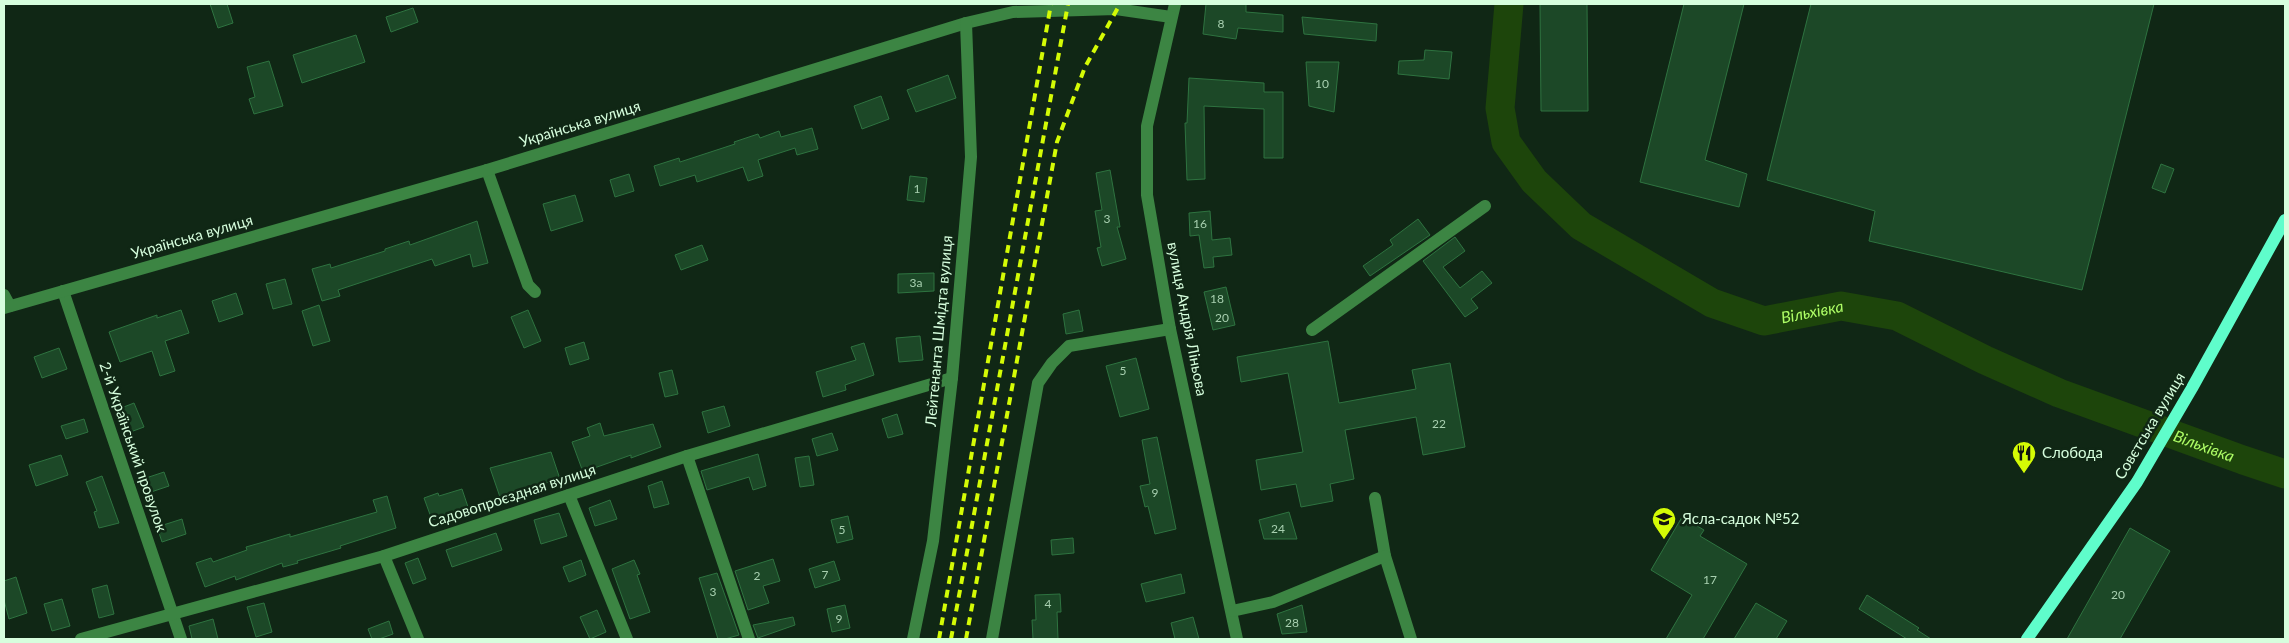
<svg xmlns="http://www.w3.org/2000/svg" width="2289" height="643" font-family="Lato,sans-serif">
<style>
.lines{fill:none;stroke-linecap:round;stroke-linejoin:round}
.river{stroke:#1d450b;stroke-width:29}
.building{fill:#1c4827;stroke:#2e7340}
.minor{stroke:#3c8543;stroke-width:12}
.major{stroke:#5ffdcb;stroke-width:12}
.rail{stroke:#d4fb05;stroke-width:4;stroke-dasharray:8 6;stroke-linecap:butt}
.labels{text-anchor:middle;stroke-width:5;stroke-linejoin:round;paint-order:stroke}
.number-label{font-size:12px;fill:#a8d0b0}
.street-label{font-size:15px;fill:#d6fedd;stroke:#102715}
.poi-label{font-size:15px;fill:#d6fedd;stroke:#102715;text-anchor:start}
.water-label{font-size:16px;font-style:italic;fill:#aefd66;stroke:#102715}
</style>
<rect width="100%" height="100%" fill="#102715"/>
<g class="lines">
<path class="river" id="s1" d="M1509,4L1500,108L1506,142L1534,181L1581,226L1712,303L1764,321L1841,306L1897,316L1985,360L2059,393L2243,460L2285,474"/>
</g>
<g class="building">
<polygon points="210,4 227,4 233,23 218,28"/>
<polygon points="1206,4 1246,4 1246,12 1283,15 1283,32 1238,28 1236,39 1203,34"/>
<polygon points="1540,4 1587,4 1588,111 1541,111"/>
<polygon points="1684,4 1744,4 1705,160 1747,174 1739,207 1640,182"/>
<polygon points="1811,4 2154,4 2082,290 1869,241 1875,211 1767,180"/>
<polygon points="413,8 418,22 391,32 386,17"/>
<polygon points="1302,17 1377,24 1376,41 1304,34"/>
<polygon points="356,35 365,62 302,83 293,55"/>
<polygon points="1425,50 1452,52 1449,79 1398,74 1399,61 1424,60"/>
<polygon points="269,61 283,106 254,114 249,99 255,97 247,67"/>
<polygon points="1306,62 1339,62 1334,112 1309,106"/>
<polygon points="948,75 956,98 916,112 907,90"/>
<polygon points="1189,78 1264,83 1264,92 1283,92 1283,158 1264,158 1264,109 1204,106 1205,179 1187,180 1185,123 1187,123"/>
<polygon points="881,96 889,119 862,129 854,106"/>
<polygon points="812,128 818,149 797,155 795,148 758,160 763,176 748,181 743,167 697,182 695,175 660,186 654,166 679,158 680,162 735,144 734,142 758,134 760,138 779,131 781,137"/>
<polygon points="2161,164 2174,169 2165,193 2152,188"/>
<polygon points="1110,170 1120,227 1117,227 1126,259 1102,266 1097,248 1101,247 1095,211 1102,210 1096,173"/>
<polygon points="629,174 634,191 615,197 610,180"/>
<polygon points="910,176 927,178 924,202 907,200"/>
<polygon points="575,195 583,221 551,231 543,204"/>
<polygon points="1210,211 1212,240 1230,238 1232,255 1213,257 1214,267 1204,268 1199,235 1190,236 1189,213"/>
<polygon points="1418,219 1430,235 1370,276 1363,266 1393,245 1390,240"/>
<polygon points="477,221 488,263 473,267 470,254 435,266 432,259 338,290 340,296 322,301 312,269 330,264 331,268 385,251 385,249 409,241 410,245"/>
<polygon points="1455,237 1465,251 1443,267 1460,288 1482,271 1492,283 1471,299 1478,308 1465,317 1423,261"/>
<polygon points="702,245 708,260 681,270 675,255"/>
<polygon points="934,273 934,291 898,293 898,274"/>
<polygon points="285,279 292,304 273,309 266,284"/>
<polygon points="1226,287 1235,325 1213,330 1204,292"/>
<polygon points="236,293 243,314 219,322 212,301"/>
<polygon points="319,305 330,341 313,346 302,311"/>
<polygon points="181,310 189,333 165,341 175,371 160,376 152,351 120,362 109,332 157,315 157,318"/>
<polygon points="528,310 541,341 524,348 511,317"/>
<polygon points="1079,310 1083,331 1066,334 1063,314"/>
<polygon points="920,336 923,360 899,362 896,338"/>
<polygon points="1328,341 1339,403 1416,389 1412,370 1450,363 1465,447 1423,455 1416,417 1345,430 1354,479 1330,484 1333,501 1301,507 1296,484 1261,490 1256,460 1303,452 1288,373 1241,382 1237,357"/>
<polygon points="584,342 589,359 570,365 565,348"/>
<polygon points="864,343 874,375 845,385 846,390 823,397 816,372 856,360 851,347"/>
<polygon points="59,348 67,369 42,378 34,357"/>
<polygon points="1136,358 1149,409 1120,417 1106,366"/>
<polygon points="672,370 678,394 665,397 659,373"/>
<polygon points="134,403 144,427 125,434 116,410"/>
<polygon points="724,406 730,426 708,433 702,412"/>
<polygon points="897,414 903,434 888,438 882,419"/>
<polygon points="84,419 88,432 66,439 61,426"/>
<polygon points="600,423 604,436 653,424 661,447 631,458 631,455 583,472 572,442 590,436 587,428"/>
<polygon points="832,433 838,450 817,456 812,439"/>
<polygon points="1157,437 1176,529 1155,534 1148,506 1145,507 1140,486 1150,484 1142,440"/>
<polygon points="551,452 560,479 514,492 515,495 501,500 490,468"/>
<polygon points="758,454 766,486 753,490 749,477 707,490 701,471"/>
<polygon points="61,455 68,475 36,486 29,465"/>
<polygon points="809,456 814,485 800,487 795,458"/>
<polygon points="164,472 169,486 145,494 140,480"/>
<polygon points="102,476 119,523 99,528 94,512 97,511 86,482"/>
<polygon points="662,481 669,504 654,508 648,486"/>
<polygon points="462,489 469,510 452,515 452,513 432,520 424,498 438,493 439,496"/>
<polygon points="387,496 396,528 340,546 341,548 297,561 298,563 283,567 282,563 236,580 235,576 205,587 196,563 211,558 213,562 247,550 246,547 260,543 290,534 290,537 377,512 373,500"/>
<polygon points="610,500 617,519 595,526 589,508"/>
<polygon points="1289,512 1297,539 1264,539 1259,520"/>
<polygon points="559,513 567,536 541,544 534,520"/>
<polygon points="848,516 853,539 837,543 831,520"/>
<polygon points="1682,517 1704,530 1700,536 1747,564 1703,639 1666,639 1692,595 1651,570"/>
<polygon points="182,519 186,534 162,542 157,527"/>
<polygon points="2130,528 2170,551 2120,639 2067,639"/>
<polygon points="496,533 502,550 452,567 446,550"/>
<polygon points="1073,538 1074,553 1052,555 1051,540"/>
<polygon points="418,558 426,579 413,584 405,563"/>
<polygon points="773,559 780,581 763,586 769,603 748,610 735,571"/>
<polygon points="581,560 586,575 569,582 563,567"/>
<polygon points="634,560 640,574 637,575 650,612 630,619 612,569"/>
<polygon points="834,561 840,580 815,588 809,569"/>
<polygon points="717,573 739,635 725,639 718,639 699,578"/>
<polygon points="1181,574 1185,593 1146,602 1141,584"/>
<polygon points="16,577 27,613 9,619 4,600 4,581"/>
<polygon points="107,585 114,614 99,618 92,589"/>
<polygon points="1060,594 1061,612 1057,612 1058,639 1033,639 1032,620 1036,620 1035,595"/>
<polygon points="1867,595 1919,628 1917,630 1931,639 1907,639 1859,609"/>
<polygon points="62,599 70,626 52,631 44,604"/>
<polygon points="264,603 272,632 256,637 247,607"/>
<polygon points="1756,603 1787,621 1776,639 1734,639"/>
<polygon points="845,605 850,628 832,632 827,609"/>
<polygon points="1302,605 1307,632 1282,634 1277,614"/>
<polygon points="597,610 606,632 590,639 580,617"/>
<polygon points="793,617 795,625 758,638 753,625"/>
<polygon points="1193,617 1199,639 1175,639 1171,623"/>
<polygon points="213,619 218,639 192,639 189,626"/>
<polygon points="389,621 393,634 379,639 372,639 368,629"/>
</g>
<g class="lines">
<g class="minor">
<polyline points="1175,4 1147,126 1147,195 1170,329 1237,639"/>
<polyline points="487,170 528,285 535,292"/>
<polyline points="63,291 181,639"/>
<polyline points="4,295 10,306"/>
<polyline points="4,308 487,170 966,23 1013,12 1116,9 1171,17"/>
<polyline points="1312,330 1485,206"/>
<polyline points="687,456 749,639"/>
<polyline points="569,495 627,639"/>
<polyline points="1375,498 1385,556 1411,639"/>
<polyline points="384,556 418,639"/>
<polyline points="1232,611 1273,602 1385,556"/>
<polyline points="81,639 384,556 687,456 952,378"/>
<polyline points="913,639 933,541 952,378 971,157 966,23"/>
<polyline points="992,639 1038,383 1052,363 1069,346 1170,329"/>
</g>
<polyline class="major" points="2027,639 2137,482 2192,388 2285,220"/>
<g class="rail">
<polyline points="939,639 1051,4"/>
<polyline points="951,639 1068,4"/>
<polyline points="966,639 1057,142 1085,67 1120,4"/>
</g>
</g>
<defs>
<g id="restaurant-pin" transform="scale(1.25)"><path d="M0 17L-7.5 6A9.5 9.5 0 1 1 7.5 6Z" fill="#d4fb05" stroke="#102715"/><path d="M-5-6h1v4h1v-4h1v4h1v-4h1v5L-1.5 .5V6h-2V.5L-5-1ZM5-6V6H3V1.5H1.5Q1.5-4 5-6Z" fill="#111"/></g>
<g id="school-pin" transform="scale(1.25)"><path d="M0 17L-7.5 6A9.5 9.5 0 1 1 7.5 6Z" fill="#d4fb05" stroke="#102715"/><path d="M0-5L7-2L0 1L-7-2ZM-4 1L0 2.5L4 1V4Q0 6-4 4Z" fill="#111"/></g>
</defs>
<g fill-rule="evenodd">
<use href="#restaurant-pin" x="2024" y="453"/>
<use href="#school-pin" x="1664" y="519"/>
</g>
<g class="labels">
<g class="number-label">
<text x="1221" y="28">8</text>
<text x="1322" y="88">10</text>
<text x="917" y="193">1</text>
<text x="1107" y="223">3</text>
<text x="1200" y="228">16</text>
<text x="916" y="287">3а</text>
<text x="1217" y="303">18</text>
<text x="1222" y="322">20</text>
<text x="1123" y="375">5</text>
<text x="1439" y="428">22</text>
<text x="1155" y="497">9</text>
<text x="1278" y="533">24</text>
<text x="842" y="534">5</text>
<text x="825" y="579">7</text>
<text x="757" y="580">2</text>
<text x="1710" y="584">17</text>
<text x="713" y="596">3</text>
<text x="2118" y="599">20</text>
<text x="1048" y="608">4</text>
<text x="839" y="623">9</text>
<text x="1292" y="627">28</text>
</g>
<g class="street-label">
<text transform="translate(580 124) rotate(-17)" y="5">Українська вулиця</text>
<text transform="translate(192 237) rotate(-16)" y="5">Українська вулиця</text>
<text transform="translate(1187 319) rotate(79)" y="5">вулиця Андрія Ліньова</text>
<text transform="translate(939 331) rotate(-85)" y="5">Лейтенанта Шмідта вулиця</text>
<text transform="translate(2150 426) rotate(-59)" y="5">Совєтська вулиця</text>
<text transform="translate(133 447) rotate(71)" y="5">2-й Український провулок</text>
<text transform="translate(512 496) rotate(-18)" y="5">Садовопроєздная вулиця</text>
</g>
<g class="poi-label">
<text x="2042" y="458">Слобода</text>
<text x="1682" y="524">Ясла-садок №52</text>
</g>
<g class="water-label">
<text dy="6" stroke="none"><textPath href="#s1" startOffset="508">Вільхівка</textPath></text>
<text dy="6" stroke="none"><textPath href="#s1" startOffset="928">Вільхівка</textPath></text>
</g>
</g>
<rect width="2289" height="643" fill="none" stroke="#d6fedd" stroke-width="10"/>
</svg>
